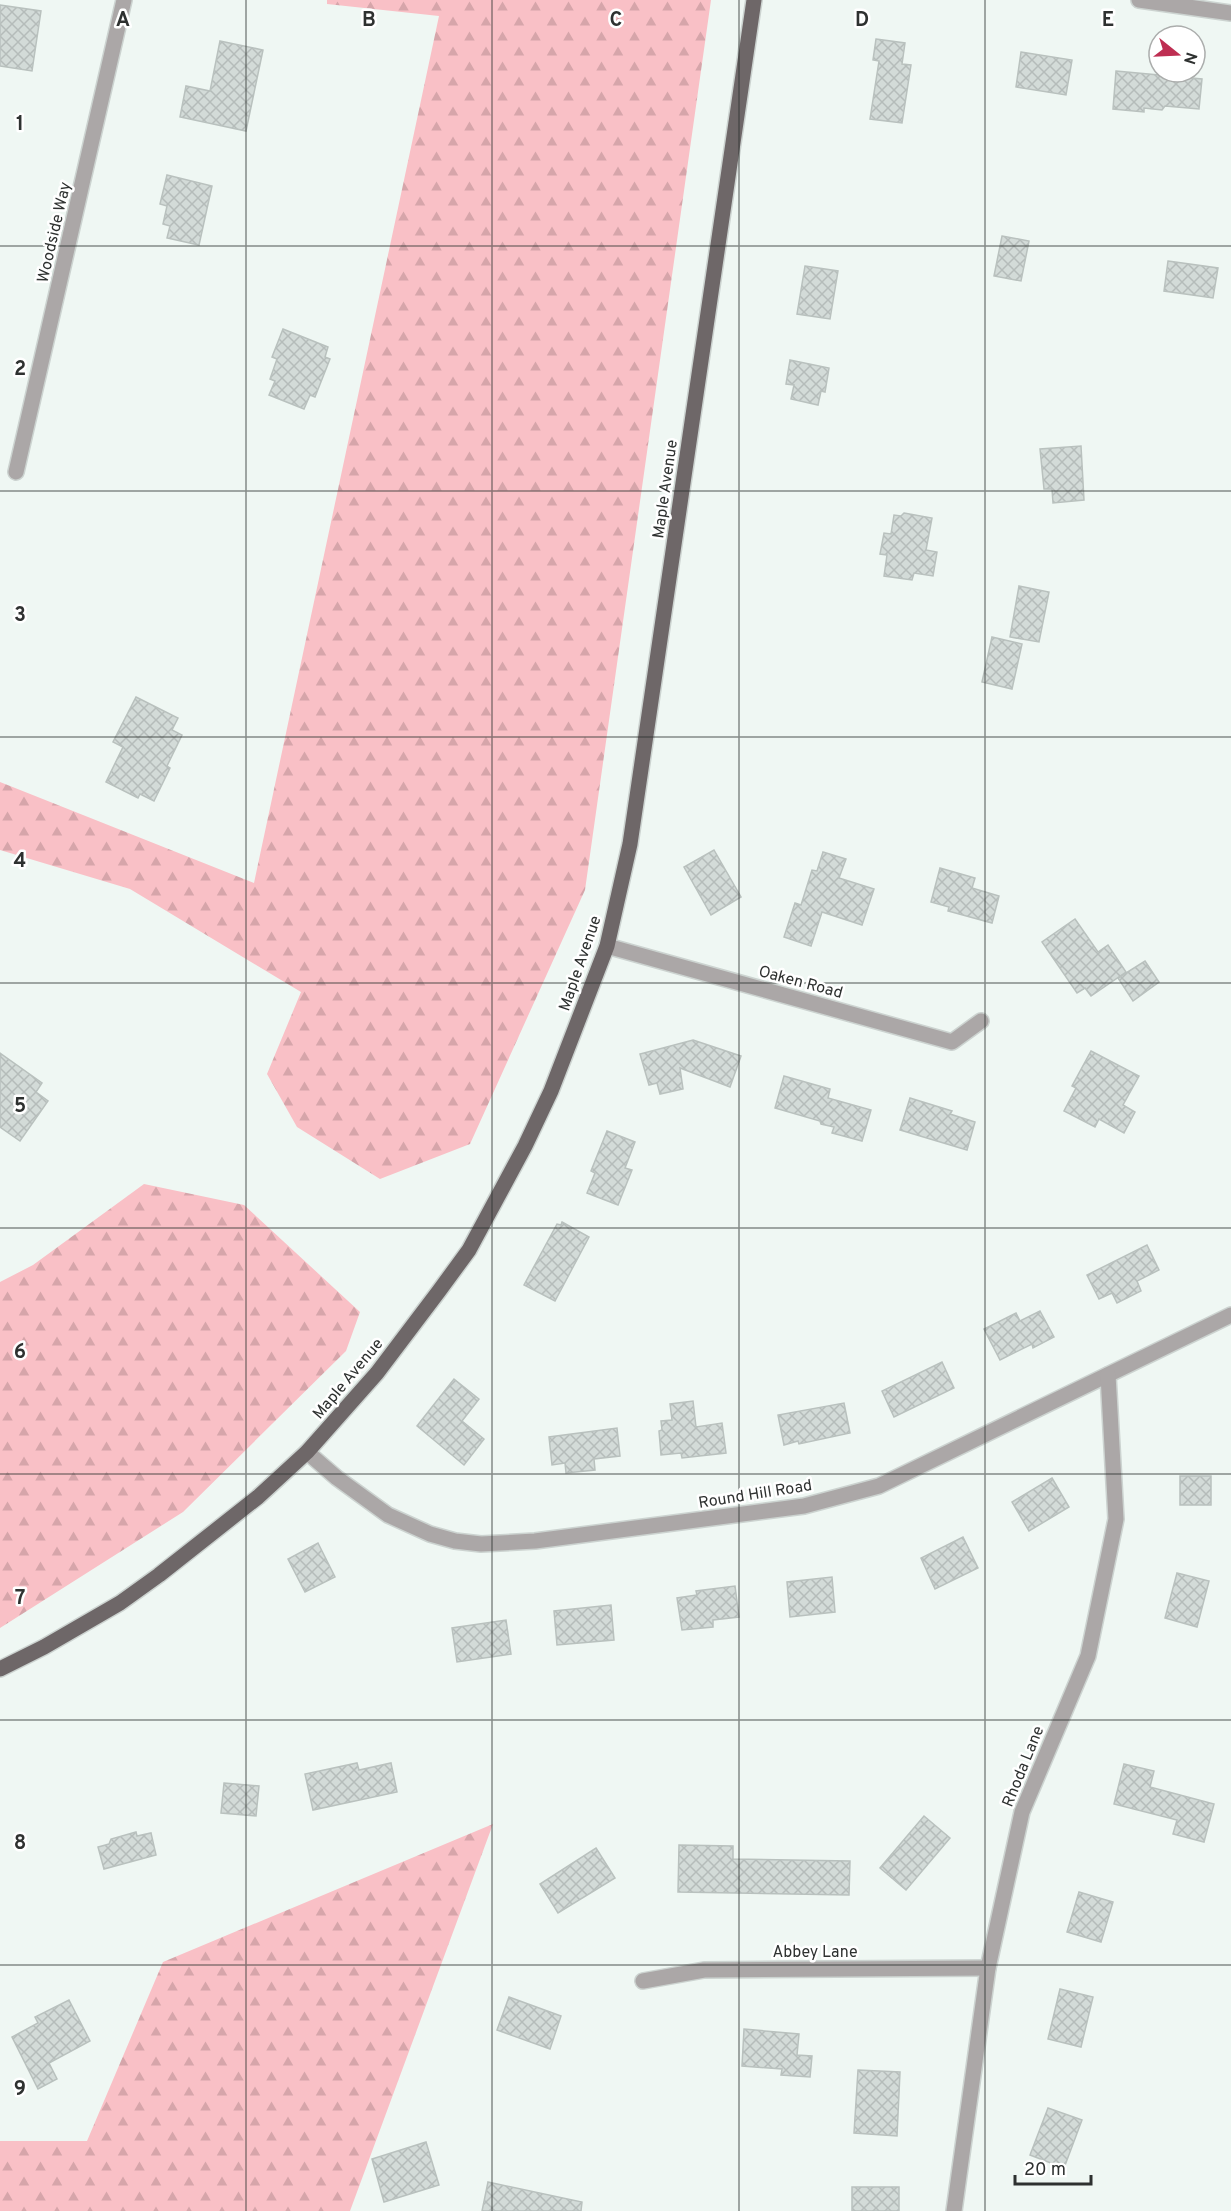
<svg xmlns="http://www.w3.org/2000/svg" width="1231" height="2211" font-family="Overpass,sans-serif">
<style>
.forest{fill:url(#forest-firs)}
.building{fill:url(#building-cross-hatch);stroke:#b9c1be;stroke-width:1.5}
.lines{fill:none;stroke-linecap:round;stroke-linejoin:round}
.minor-casing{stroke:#ccd3d0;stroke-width:18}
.major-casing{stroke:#ccd3d0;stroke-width:18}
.minor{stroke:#aba7a7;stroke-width:15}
.major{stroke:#6e6768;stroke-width:15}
.grid{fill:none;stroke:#2e3130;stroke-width:1.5;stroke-opacity:0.55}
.labels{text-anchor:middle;stroke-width:5;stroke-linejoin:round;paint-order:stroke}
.street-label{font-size:16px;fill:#2e3130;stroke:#fff}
.grid-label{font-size:20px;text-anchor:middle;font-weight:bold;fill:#2e3130;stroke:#fff;stroke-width:5;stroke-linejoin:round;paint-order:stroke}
</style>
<defs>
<pattern id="forest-firs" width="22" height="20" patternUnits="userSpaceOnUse" patternTransform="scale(1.5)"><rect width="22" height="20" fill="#f9c0c6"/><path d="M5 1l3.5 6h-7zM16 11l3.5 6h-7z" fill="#d6a5aa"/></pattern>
<pattern id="building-cross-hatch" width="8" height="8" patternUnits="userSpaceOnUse" patternTransform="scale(1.5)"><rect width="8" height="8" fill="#d3dbd8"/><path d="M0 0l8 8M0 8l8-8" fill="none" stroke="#b5bcba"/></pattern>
</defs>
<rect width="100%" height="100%" fill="#eff7f3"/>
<g class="forest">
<polygon points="327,0 711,0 585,890 470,1144 380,1179 297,1127 267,1074 301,992 130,889 0,850 0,782 254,883 439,16 327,4"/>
<polygon points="144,1184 244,1205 360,1312 346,1351 183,1512 0,1628 0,1282 33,1265"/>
<polygon points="493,1824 350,2211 0,2211 0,2141 87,2141 163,1962"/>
</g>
<g class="building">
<polygon points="0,5 41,11 32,71 0,66"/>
<polygon points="876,39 905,43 902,64 911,65 902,123 870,119 879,61 873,60"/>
<polygon points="220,41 263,50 246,131 180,117 186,86 210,91"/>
<polygon points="1021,52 1072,60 1066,95 1016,87"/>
<polygon points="1116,71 1202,79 1199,109 1165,106 1162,110 1144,108 1144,112 1113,109"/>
<polygon points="167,175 212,186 199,245 167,238 170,226 163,224 167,206 160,204"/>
<polygon points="1002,236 1029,241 1021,281 994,276"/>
<polygon points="1168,261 1218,268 1213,298 1164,291"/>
<polygon points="805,266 838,271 830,319 797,314"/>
<polygon points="283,329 328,347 325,357 330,359 315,397 310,395 304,409 269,395 275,381 270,379 277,359 272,357"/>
<polygon points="790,360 829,368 825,392 821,391 818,405 791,399 794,385 786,384"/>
<polygon points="1081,446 1084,500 1053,503 1052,489 1044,489 1040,449"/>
<polygon points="904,513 932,518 926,550 937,552 933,576 914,573 912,580 884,576 887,555 880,554 884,533 891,534 894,515 901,516"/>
<polygon points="1019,586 1049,592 1039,642 1010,637"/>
<polygon points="992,637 1022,644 1012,689 982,682"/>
<polygon points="136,697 178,718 172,730 182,735 167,766 170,768 154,801 140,794 138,798 106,782 123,747 113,742"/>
<polygon points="714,850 741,897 711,915 684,867"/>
<polygon points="823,852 846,859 839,878 874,889 862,925 822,912 811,946 784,937 795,903 801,905 812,870 817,871"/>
<polygon points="940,868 975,878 972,888 999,896 992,923 948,911 949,907 931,902"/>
<polygon points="1075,919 1098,952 1108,945 1126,972 1091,996 1085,988 1077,993 1042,942"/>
<polygon points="1145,961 1159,982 1133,1001 1118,978"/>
<polygon points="693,1040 741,1056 730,1087 680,1068 683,1089 660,1094 657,1083 649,1085 640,1054"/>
<polygon points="1091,1051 1139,1076 1123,1105 1135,1112 1124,1133 1099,1119 1095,1127 1064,1111 1076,1088 1072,1086"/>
<polygon points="0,1053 42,1083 36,1092 48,1101 20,1141 0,1127"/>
<polygon points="784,1076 830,1089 828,1098 871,1110 862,1141 832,1133 834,1127 821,1124 820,1121 775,1108"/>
<polygon points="910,1098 952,1111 950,1114 975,1122 967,1150 900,1130"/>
<polygon points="607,1131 635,1142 625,1168 632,1170 618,1205 587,1193 595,1173 591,1171"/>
<polygon points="562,1222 589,1237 555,1301 524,1285 557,1224 561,1225"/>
<polygon points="1147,1245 1159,1270 1137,1281 1141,1291 1117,1303 1112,1293 1099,1299 1087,1275"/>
<polygon points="1040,1311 1054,1337 1033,1348 1032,1344 1000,1360 984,1329 1016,1313 1020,1321"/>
<polygon points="942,1362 954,1388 894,1417 882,1391"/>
<polygon points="454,1379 479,1399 462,1421 484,1439 464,1465 417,1426"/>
<polygon points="693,1401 696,1427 722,1423 726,1453 682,1458 681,1453 661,1455 659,1431 662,1430 661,1421 672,1420 670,1404"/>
<polygon points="844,1403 850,1433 799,1444 798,1441 784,1445 778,1415"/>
<polygon points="617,1428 620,1456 594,1459 595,1470 566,1473 565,1463 552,1465 549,1437"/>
<rect x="1180" y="1476" width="31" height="29"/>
<polygon points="1052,1478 1069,1507 1029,1531 1012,1502"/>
<polygon points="963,1537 978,1568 935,1589 921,1558"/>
<polygon points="318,1543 335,1577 305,1592 288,1559"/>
<polygon points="1177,1573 1209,1581 1197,1627 1165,1618"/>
<polygon points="832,1577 835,1612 790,1617 787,1582"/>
<polygon points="735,1586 739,1617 713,1620 713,1627 682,1630 677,1598 697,1595 696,1591"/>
<polygon points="611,1605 614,1640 557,1645 554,1611"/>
<polygon points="506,1620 511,1654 457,1662 452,1628"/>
<polygon points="357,1763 359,1770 391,1763 397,1792 313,1810 305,1774"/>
<polygon points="1124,1764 1154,1771 1150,1787 1214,1804 1204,1842 1173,1834 1177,1820 1114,1804"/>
<polygon points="224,1783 259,1786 256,1816 221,1813"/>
<polygon points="924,1816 950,1838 906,1890 880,1868"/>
<polygon points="136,1832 137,1836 151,1833 156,1855 104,1869 98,1847 109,1844 111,1839"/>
<polygon points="679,1845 733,1846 733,1859 850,1861 849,1895 678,1892"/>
<polygon points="596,1848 615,1878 558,1913 540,1884"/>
<polygon points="1079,1892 1113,1902 1101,1942 1067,1932"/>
<polygon points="1060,1989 1093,1997 1081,2047 1048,2039"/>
<polygon points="509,1997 561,2016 550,2049 497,2030"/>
<polygon points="69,2000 90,2041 49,2063 57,2079 38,2089 12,2037 38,2023 35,2017"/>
<polygon points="744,2029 799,2034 797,2055 812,2056 810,2077 781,2075 782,2069 742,2066"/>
<polygon points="858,2070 900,2072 897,2136 854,2133"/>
<polygon points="1048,2108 1082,2120 1064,2168 1030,2155"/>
<polygon points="426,2142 439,2185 384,2202 372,2159"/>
<polygon points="488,2182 582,2202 581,2211 482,2211"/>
<rect x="852" y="2187" width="47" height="24"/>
</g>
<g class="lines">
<g class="minor-casing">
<g id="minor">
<polyline points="1139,0 1231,13"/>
<polyline points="16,472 124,0"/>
<polyline points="607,946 952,1042 981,1021"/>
<polyline points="307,1452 337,1478 388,1515 430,1534 455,1541 481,1544 535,1541 804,1506 879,1486 1231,1315"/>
<polyline points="643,1981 704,1970 988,1968"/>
<polyline points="954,2211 988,1968 1022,1812 1088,1656 1116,1519 1108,1375"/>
</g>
</g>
<g class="major-casing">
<polyline id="major" points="0,1669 44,1647 120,1603 159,1575 258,1497 307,1452 377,1373 439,1291 469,1250 525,1146 551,1091 607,946 630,844 754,0"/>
</g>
<use href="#minor" class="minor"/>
<use href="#major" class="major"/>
</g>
<path class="grid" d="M246,0V2211M492,0V2211M739,0V2211M985,0V2211M0,246H1231M0,491H1231M0,737H1231M0,983H1231M0,1228H1231M0,1474H1231M0,1720H1231M0,1965H1231"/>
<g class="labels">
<g class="street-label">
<text transform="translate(53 232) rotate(-77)" y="6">Woodside Way</text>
<text transform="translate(664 489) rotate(-82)" y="6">Maple Avenue</text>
<text transform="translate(579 963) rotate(-71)" y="6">Maple Avenue</text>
<text transform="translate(801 981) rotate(15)" y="6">Oaken Road</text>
<text transform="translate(347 1378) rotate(-50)" y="6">Maple Avenue</text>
<text transform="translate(755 1493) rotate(-9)" y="6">Round Hill Road</text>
<text transform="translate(1022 1766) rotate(-68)" y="6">Rhoda Lane</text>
<text x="815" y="1957">Abbey Lane</text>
</g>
</g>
<g class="grid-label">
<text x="123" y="26">A</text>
<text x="369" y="26">B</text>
<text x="616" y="26">C</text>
<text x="862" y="26">D</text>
<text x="1108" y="26">E</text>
<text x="20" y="130">1</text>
<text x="20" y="375">2</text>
<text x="20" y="621">3</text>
<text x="20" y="867">4</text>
<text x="20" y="1112">5</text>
<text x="20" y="1358">6</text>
<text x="20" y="1604">7</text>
<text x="20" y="1849">8</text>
<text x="20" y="2095">9</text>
</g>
<g transform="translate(1177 54) rotate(108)"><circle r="28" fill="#ffffff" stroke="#abadac" stroke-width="1.5"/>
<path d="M0-4.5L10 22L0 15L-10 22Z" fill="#be2e52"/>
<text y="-9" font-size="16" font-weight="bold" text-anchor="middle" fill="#2e3130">N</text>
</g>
<path d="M1015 2175v9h76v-9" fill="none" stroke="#2e3130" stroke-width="3"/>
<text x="1024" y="2175" font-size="18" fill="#2e3130" stroke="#ffffff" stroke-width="4.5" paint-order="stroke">20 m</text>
</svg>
